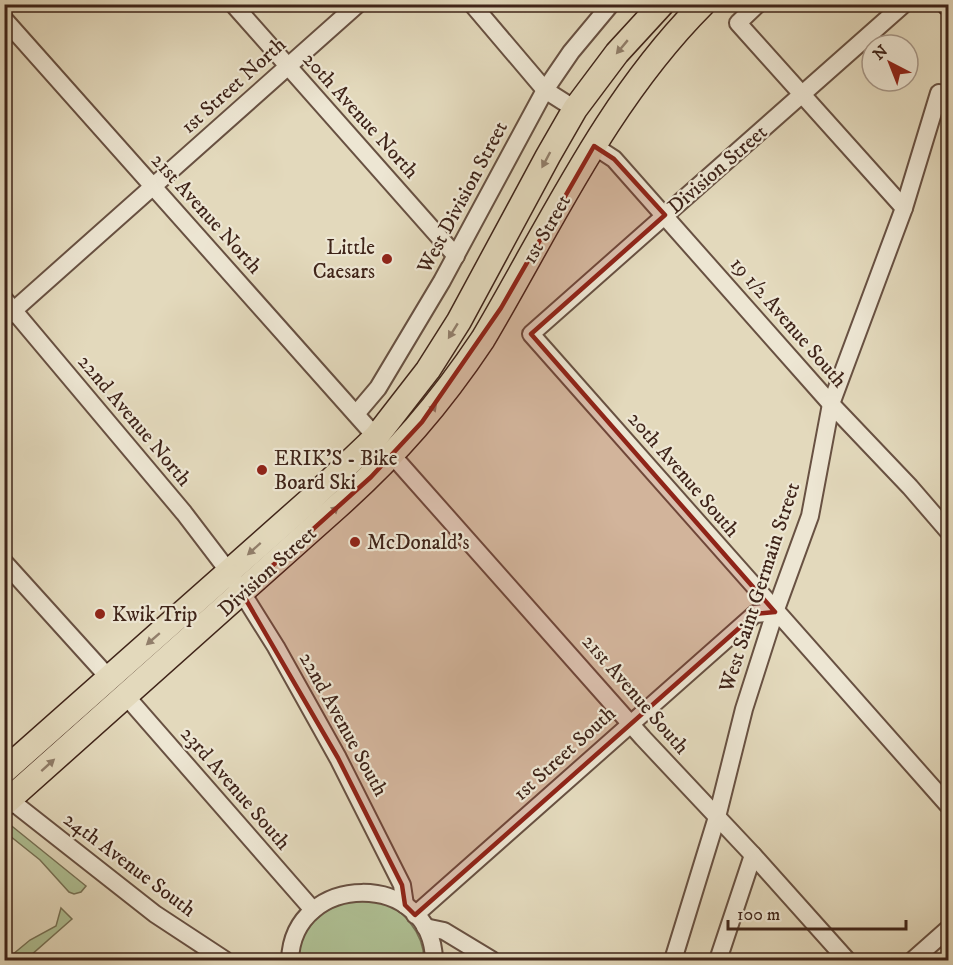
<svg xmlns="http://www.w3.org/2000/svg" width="953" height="965" font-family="'IM FELL DW Pica',serif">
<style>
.green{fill:#afc094;stroke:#777256;stroke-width:1.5}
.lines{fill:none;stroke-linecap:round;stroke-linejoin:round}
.minor-casing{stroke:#685142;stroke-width:20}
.major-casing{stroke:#3f2419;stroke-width:24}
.highway-casing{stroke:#3f2419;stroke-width:27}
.minor{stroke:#ede6d3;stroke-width:16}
.major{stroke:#e3d9bc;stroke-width:21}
.highway{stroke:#e3d9bc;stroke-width:24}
.oneway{fill:#917e6a}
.marked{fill:#8f2418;fill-opacity:0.2;stroke:#8f2418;stroke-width:4.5;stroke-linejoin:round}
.poi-dot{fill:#8f2418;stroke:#ede6d3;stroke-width:2}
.labels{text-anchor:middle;stroke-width:4.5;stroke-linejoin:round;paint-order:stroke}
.street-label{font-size:21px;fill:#3f2419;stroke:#ede6d3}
.poi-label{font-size:21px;fill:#3f2419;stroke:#ede6d3;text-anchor:start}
</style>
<rect width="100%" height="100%" fill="#e3d9bc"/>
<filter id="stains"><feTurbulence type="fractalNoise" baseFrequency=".00333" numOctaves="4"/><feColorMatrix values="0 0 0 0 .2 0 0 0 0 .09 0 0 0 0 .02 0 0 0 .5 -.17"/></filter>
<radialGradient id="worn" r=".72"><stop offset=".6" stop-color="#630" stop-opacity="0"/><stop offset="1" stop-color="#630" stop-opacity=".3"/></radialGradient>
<g class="green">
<polygon points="8,823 86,886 81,892 74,894 69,892 40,860 5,832 5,826"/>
<path d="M347,901C356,901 366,900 376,901C402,905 424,934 424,960H296L302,937L319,914Z"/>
<polygon points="61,908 72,919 29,957 31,960 6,960 30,940 56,926"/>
</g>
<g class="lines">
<g class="minor-casing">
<g id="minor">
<polyline points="233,4 456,256"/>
<polyline points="472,4 545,90 575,109"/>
<polyline points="758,4 738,23 904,208"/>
<polyline points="904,4 531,334 948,805"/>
<polyline points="4,19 376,437"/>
<polyline points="594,146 614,159 831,404 910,487 948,531"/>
<polyline points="4,299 184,513 229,572 276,647 338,758 402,885 405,905"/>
<polyline points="4,319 358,4"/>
<polyline points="356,414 378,388 442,281 545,90 571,52 611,4"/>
<polyline points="392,455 643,738 753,855 847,960"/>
<polyline points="4,562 109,678"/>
<polyline points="126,696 313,910"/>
<polyline points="10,800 155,914 225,960"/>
<polyline points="415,915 755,614 775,612"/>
<polyline points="425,927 444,931 492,960"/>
<path d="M290,960C293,871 432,870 434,960"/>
<polyline points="673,960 717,817 744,709 775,612 810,516 831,404 904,208 939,93"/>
<polyline points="718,960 753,855"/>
<polyline points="913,960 948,929"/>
</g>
</g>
<g class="major-casing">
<polyline id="major" points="948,4 948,5"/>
</g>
<g class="highway-casing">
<g id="highway">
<polyline points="4,771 311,499 376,437 428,370 459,321 548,156 575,109 617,53 662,4"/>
<path d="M4,804L337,507C396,454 439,405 483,339C551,224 607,100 703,4"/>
</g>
</g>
<use href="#minor" class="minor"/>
<use href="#major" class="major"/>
<use href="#highway" class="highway"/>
</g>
<defs><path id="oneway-solid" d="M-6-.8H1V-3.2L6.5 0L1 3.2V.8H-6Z" transform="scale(1.5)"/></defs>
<g class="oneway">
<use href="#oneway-solid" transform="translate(622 47) rotate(130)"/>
<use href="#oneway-solid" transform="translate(546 160) rotate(118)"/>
<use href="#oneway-solid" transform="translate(453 331) rotate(122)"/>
<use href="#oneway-solid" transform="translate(431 411) rotate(-51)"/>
<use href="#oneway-solid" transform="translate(332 512) rotate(-42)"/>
<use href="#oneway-solid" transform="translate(254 549) rotate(138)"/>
<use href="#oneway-solid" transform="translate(153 639) rotate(139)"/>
<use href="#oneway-solid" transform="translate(48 765) rotate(-42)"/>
</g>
<path class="marked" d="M594,146L614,159L665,215L531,334L775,612L755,614L415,915L405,905L402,885L338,758L242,593L371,477L422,422L501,308Z"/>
<g class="poi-dot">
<circle cx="387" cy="259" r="6"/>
<circle cx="262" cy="470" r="6"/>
<circle cx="355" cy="542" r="6"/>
<circle cx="100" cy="614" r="6"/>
</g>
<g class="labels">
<g class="street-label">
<text transform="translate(233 85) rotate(-42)" y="7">1st Street North</text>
<text transform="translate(361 115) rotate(48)" y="7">20th Avenue North</text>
<text transform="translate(717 169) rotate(-41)" y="7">Division Street</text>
<text transform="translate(462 197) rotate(-62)" y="7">West Division Street</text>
<text transform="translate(207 213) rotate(48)" y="7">21st Avenue North</text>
<text transform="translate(546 229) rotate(-60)" y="7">1st Street</text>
<text transform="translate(789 322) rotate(49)" y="7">19 1/2 Avenue South</text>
<text transform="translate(135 420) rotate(50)" y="7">22nd Avenue North</text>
<text transform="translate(684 474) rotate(49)" y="7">20th Avenue South</text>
<text transform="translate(267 571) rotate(-42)" y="7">Division Street</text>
<text transform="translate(759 587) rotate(-72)" y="7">West Saint Germain Street</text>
<text transform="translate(636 694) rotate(49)" y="7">21st Avenue South</text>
<text transform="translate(344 724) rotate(61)" y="7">22nd Avenue South</text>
<text transform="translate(564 753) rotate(-42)" y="7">1st Street South</text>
<text transform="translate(236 788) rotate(49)" y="7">23rd Avenue South</text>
<text transform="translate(130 864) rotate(37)" y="7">24th Avenue South</text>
</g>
<g class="poi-label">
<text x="375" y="254" text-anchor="end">Little<tspan x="375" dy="24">Caesars</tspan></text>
<text x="274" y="465">ERIK'S - Bike<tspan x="274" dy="24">Board Ski</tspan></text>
<text x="367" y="549">McDonald's</text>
<text x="112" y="621">Kwik Trip</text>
</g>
</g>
<rect width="953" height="965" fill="none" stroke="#e3d9bc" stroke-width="24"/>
<rect x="6" y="6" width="941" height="953" fill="none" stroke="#3f2419" stroke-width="3"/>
<rect x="12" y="12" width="929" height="941" fill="none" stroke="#3f2419" stroke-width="1.5"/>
<g transform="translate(890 63) rotate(318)"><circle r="28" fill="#ede6d3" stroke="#a79889" stroke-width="1.5"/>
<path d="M0-4.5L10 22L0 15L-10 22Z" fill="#8f2418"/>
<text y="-9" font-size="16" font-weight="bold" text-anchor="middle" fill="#3f2419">N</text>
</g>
<path d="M728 920v9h178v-9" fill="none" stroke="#3f2419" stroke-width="3"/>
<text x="737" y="920" font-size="18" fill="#3f2419" stroke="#ede6d3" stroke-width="4.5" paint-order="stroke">100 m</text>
<rect width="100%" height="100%" filter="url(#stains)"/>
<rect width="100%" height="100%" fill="url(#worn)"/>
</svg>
